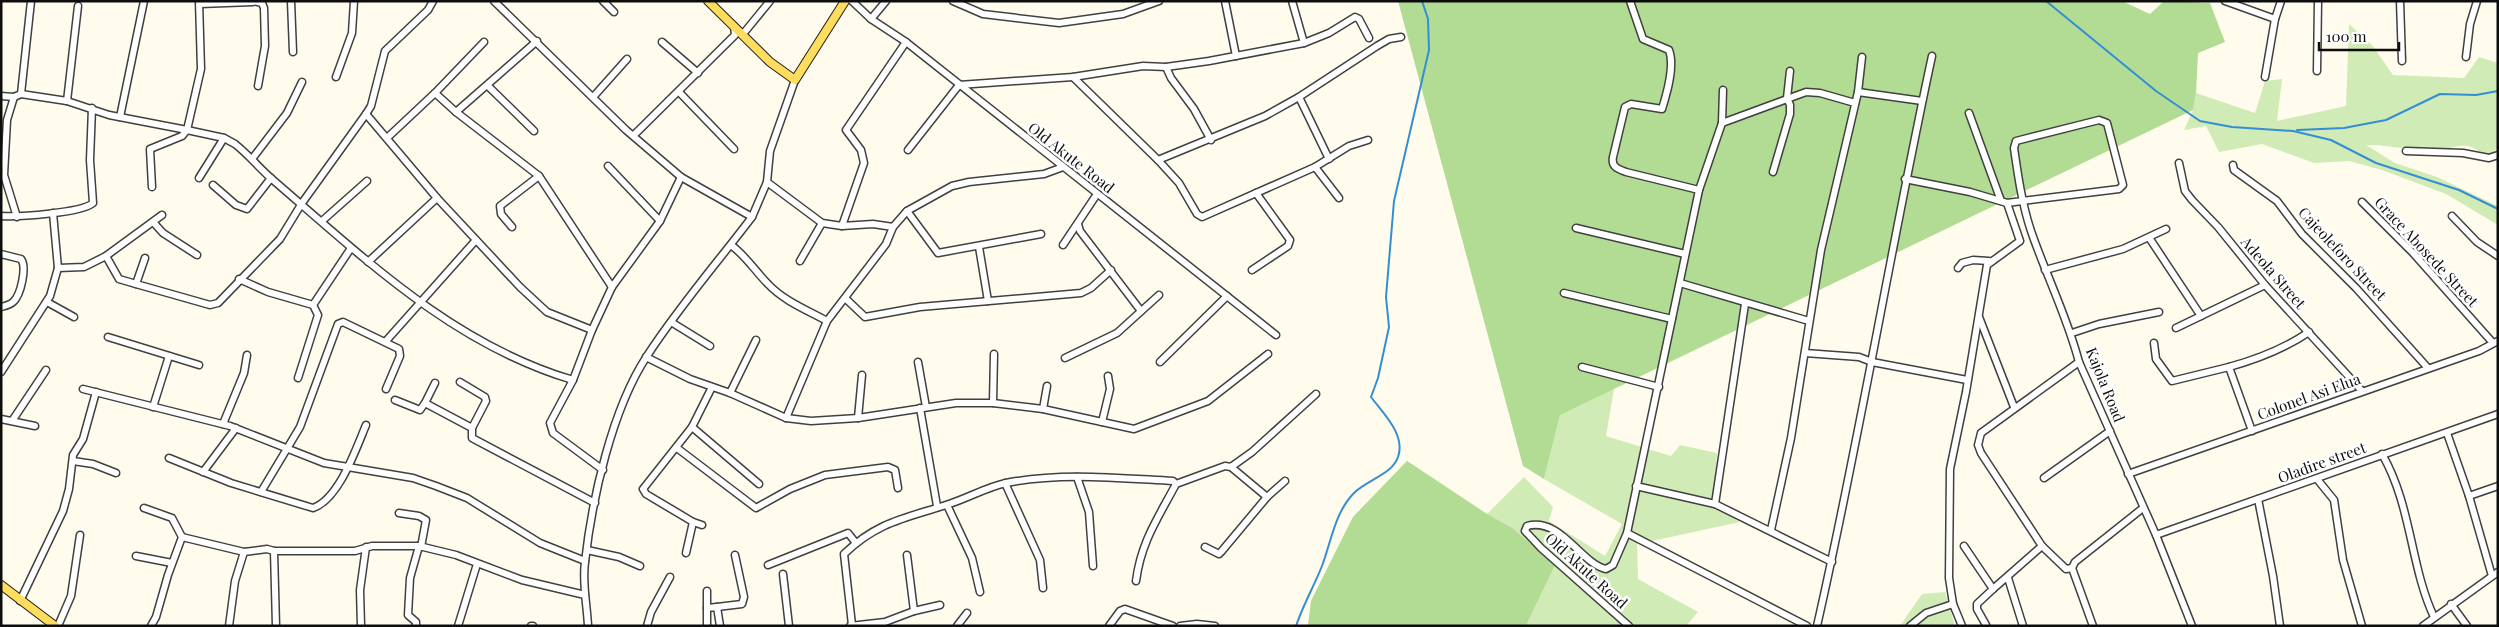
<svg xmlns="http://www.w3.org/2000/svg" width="2499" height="627" font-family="'Playfair Display',serif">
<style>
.green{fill:#d0ebb5}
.forest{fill:#b2dc94}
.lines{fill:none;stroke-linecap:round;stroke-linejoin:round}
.stream{stroke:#348ed3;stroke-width:2}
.minor-casing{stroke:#404040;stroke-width:9}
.major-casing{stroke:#1e1e1e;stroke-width:10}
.minor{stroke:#fff;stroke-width:6}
.major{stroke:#fedc5e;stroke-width:8}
.labels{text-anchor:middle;stroke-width:5;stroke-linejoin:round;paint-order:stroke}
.street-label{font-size:15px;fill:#0d0d0d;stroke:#fff}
</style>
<rect width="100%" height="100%" fill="#fffcee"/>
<g class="green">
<path d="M2349,24L2372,45L2393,75L2464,78L2479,57L2498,63V148C2481,163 2483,149 2468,146C2459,144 2446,150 2436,151C2412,152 2390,144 2366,145L2395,163L2437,177L2498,206V225L2446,194L2382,170L2349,161L2314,163L2262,144L2219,152L2206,126L2184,130L2193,110L2196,93L2255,113L2265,81L2282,79L2277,121L2346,106Z"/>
<polygon points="1616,377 1606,436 1671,456 1680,445 1717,453 1713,506 1740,522 1652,541 1627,530 1637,543 1638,579 1698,612 1686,626 1526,626 1555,565 1308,626 1311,601 1353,517 1407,461 1487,514 1524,477 1553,507 1549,521 1605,556 1622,524 1544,479 1560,415"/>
<polygon points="1945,592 1955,626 1900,626 1922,594"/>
</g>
<g class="forest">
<polygon points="1398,1 2122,1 2150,14 2164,1 2210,3 2225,42 2198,53 2196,93 2193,110 1560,415 1544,479 1523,466"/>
<polygon points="1407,461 1487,514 1512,528 1555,565 1526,626 1308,626 1311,601 1353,517"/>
</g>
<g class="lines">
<g class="stream">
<polyline points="2046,1 2156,91 2200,121 2232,127 2293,131 2331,140 2376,163 2459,190 2498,209"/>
<polyline points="2297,130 2344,128 2386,120 2440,94 2476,95 2498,91"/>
<path d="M1296,626C1303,605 1314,586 1322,566C1331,542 1335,512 1354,493C1366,480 1392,475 1398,457C1406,435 1383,413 1371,397L1378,378L1389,327L1386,297L1394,201L1429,50L1428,19L1422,1"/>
</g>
<g class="minor-casing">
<g id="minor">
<polyline points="253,1 262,3 264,8 265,46 258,86"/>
<polyline points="291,1 293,52"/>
<polyline points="494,1 626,130 681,177 752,217"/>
<polyline points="603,1 614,12"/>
<polyline points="852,1 871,19 906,42 1276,335"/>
<polyline points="953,1 983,14 1059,23 1123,14 1159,1"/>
<polyline points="1225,1 1236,56"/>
<polyline points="1292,1 1304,43"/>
<path d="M1630,1L1643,39L1669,50C1675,66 1667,93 1662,109L1631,104L1625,107L1613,157C1611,167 1618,169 1626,172L1699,190"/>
<polyline points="2225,1 2275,19"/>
<polyline points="2400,1 2402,61"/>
<polyline points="200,4 253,2"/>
<polyline points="871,19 886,1"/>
<polyline points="743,34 770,1"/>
<polyline points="662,42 698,73"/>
<polyline points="2466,57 2470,24 2477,1"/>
<polyline points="1166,67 1171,78 1194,109 1211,140"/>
<polyline points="2317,71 2318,1"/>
<polyline points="336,77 352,33 354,1"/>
<polyline points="1073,77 1158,160 1265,116 1299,97 1377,46 1389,39 1401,37"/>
<polyline points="2265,77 2275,19 2281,1"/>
<polyline points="488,86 534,131"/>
<polyline points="679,92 734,149"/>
<polyline points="1858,92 1922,101"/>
<polyline points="435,93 456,112 539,176 612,287"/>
<path d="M21,94L67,101L109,115L187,130L224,138L235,144C249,155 260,169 273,180C365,259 454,345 573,380"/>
<polyline points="1,96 14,97 21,94 31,1"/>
<polyline points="594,96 627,59"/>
<polyline points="14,97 7,120 4,175 17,217"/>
<polyline points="1299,97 1329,159"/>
<polyline points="67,101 78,6"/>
<polyline points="456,112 537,41"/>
<polyline points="1969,113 2001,201"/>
<polyline points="366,114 437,198 520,287 547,312 592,330"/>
<polyline points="120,117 144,1"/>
<polyline points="1722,123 1723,90"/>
<polyline points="634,135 735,35 734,26"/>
<polyline points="387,138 435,93 484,42"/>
<polyline points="908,150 959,85 1073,77 1143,66 1166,67 1209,61 1304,43 1329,33 1355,17 1359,19 1369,38"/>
<polyline points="2406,151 2463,153 2489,158 2498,155"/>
<polyline points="252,159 287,113 302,82"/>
<polyline points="1158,160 1179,183 1197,214 1202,217 1315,167 1349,146 1368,140"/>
<polyline points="2179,163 2185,191 2192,200 2218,227 2265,285 2362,391"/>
<polyline points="2233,165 2234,170 2277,201 2302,234 2356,288 2427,367"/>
<polyline points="608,166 660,221"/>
<polyline points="1315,167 1339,198"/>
<polyline points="1773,172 1790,114 1790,105 1787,98 1790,71"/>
<polyline points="199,178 224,138"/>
<path d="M1905,179L1970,192L2007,203L2022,201L2119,189L2123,185L2107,123L2099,120L2016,141L2014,148C2018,176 2022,204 2031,231C2046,275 2067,316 2079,362L2156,535L2192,626"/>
<polyline points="767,182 822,223 842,226 873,224 893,227"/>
<polyline points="213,185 236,205 247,209 271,178"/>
<polyline points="152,187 150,149 182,136 187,130 201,69 199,1"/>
<polyline points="2362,202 2413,253 2493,343"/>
<polyline points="907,211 938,253 1041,234"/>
<path d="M1,216C18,217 82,213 93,203L90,160L92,108"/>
<polyline points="2452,216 2477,242 2498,256"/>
<polyline points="322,221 367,181"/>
<polyline points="153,222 163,233 197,255"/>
<polyline points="1078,224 1080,231 1141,311"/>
<polyline points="842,226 864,163 861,150 846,130 906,42"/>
<polyline points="512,227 501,214 500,206 539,176"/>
<polyline points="1576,228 1685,254"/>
<polyline points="2150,239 2201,316"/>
<path d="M731,245C746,256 755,271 768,284C784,301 807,310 827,321"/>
<polyline points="1063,245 1097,194"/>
<polyline points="979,247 988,301"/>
<path d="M1,254L21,259C27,267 21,295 13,302C10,305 5,306 1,307"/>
<polyline points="106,256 119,279 136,284"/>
<polyline points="145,258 136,284 210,305 218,303 280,239 302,203 366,114 371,106 385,51 428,10 433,1"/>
<polyline points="800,261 822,223"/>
<polyline points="368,262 437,198"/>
<polyline points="58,268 84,267 106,256 162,215"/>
<polyline points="1958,268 1962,263 1973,260 1989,261"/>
<polyline points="1252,270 1288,246 1290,240 1256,193"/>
<polyline points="2045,270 2123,249 2166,229"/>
<polyline points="239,279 268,292 313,305 318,315 298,378"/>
<polyline points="1680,283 1809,321"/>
<polyline points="1564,293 1672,319"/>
<polyline points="845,298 865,317 920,307 1081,293 1091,288 1111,270"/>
<polyline points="47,302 74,317"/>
<polyline points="313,305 351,248"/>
<polyline points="1979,317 2014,407"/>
<polyline points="671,322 710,346"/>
<polyline points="2176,328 2265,285"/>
<polyline points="2072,333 2099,324 2159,312"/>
<polyline points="108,337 199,365"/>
<polyline points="386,341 476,240"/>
<polyline points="2154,343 2156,359 2172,381 2229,367"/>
<polyline points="1805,353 1859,357 1872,362 1967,380"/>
<polyline points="646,357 690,379 730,393 786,418 811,421 858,418 956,403 993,403 1043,409 1134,429 1208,401 1268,354"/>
<polyline points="1065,358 1117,333 1159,295"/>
<polyline points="918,362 926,407"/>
<polyline points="1160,362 1227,296"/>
<polyline points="2079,362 1981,433 1978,445 1981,453 2042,546 2066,569 2072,568 2075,562 2143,508"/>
<polyline points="1582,367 1659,387"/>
<polyline points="1,372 50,296 58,268 53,213"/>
<polyline points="460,382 485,397 486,401 472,428 472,438 595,503"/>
<polyline points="83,389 230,426 324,463 413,478 436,486 467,498 540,543 585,561"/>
<polyline points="730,393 756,340"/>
<polyline points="395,400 420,410 425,403 472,428"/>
<polyline points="425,403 435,383"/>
<polyline points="993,403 994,354"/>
<polyline points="153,407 169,356"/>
<polyline points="920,408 937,506"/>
<polyline points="1043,409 1047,386"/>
<polyline points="786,418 827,321 886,244 893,227 907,211 952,186 969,182 1044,174 1063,167"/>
<polyline points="858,418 862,375"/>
<polyline points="1,419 35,426"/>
<polyline points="12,421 46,370"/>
<polyline points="1102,422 1110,389 1108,376"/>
<polyline points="223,424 244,373 247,355"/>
<polyline points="692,427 759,484"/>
<path d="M2252,431L2229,367C2258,359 2284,349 2309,332"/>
<polyline points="2447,433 2469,496 2492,576"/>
<polyline points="677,448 756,508 790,489 825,475 888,467 895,470 898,488"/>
<path d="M2382,454C2412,506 2410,566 2434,617"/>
<path d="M169,458L231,483L313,508C339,499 356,449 366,425"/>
<polyline points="73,461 93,464 116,473"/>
<polyline points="1231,467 1267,497"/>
<polyline points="603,470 553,433 550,423 573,380 592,330 612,287 660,221 681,177"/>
<polyline points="203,472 236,428"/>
<polyline points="2128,474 2479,351 2498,341"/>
<polyline points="1077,477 1089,512 1093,566"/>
<polyline points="2044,478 2110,431"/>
<polyline points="2317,479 2334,500 2343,560 2362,626"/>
<polyline points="1005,483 1040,560 1043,588"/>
<polyline points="1636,486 1715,504 1832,562"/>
<polyline points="261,492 300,427 338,324 343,322 399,349 400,356 386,389"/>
<polyline points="2469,496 2498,486"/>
<polyline points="2258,499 2273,576 2280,626"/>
<polyline points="1715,504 1745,304"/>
<polyline points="947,505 972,558 980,592"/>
<polyline points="144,508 172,518 182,537 168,575 156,617 151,626"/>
<polyline points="399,513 419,516 426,520 421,547"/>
<polyline points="702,525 693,522 646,494 643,489 692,427 712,387"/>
<polyline points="1771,530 1791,438 1821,250 1858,92 1862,57"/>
<polyline points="1627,533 1807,626"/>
<polyline points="2156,535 2498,414"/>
<polyline points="182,537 244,552 267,549 274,551 355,551 372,546 419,546 456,555 522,580 585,595"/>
<polyline points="1964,546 1993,589 2042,546"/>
<polyline points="1205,547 1219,554 1221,552 1267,497 1285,481"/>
<polyline points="587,550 619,557 640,566"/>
<polyline points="274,551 276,626"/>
<polyline points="686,553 693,522"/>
<polyline points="907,555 914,611"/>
<polyline points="136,556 172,563"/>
<polyline points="768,565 848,533 856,543"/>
<polyline points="2072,568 2093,626"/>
<polyline points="783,574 789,626"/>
<polyline points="2008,578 2023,626"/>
<path d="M1136,581C1141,542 1158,518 1176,484L1225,466L1231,467L1252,452L1316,394"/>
<polyline points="707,591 707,626"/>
<polyline points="20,601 63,511 69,489 73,455 83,439 96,392"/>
<polyline points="2451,604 2467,626"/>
<polyline points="717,607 742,604 744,597 735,555"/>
<polyline points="707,608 717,607 720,626"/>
<path d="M852,625L844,554C878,521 907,518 949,504C968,498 987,487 1006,483C1061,472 1118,478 1173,481L1176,484"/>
<polyline points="1986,625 1977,609 1977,604 1993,589"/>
<polyline points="58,626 71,596 80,535"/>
<polyline points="229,626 235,581 244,552"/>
<polyline points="361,626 360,590 366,547"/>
<polyline points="416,626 416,622 408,615 410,578 419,546"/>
<polyline points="458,626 477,564"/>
<polyline points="531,626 533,626"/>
<path d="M588,626C587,604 582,583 585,562C592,499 612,409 647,356C678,308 717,263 752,217L767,182L770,151L795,80"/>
<polyline points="647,626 651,612 670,577"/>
<polyline points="850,626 885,622 914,611 940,605"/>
<polyline points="957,626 967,613"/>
<polyline points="1109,626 1120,611 1125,609 1173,626"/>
<polyline points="1180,626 1197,624 1215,626"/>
<path d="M1629,626L1541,548L1525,531L1527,526C1561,517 1580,563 1606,569L1613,565L1627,533L1699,190L1722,123L1806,92L1820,93L1855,103"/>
<path d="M1817,626C1860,437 1891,246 1932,56"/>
<polyline points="1910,626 1926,613 1953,604"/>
<polyline points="1962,626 1953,604 1949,578 1950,469 1966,392 1987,265 2020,241 2007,203"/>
<polyline points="2423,626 2498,572"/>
</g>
</g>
<g class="major-casing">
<g id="major">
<polyline points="708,1 770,62 795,80 845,1"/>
<polyline points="1,585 55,626"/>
</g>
</g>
<use href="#minor" class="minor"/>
<use href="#major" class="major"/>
</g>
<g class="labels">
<g class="street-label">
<text transform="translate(1071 158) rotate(38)" y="5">Old Akute Road</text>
<text transform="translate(2426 252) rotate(47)" y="5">Grace Abosede Street</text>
<text transform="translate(2342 254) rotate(47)" y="5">Cajeoleforo Street</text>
<text transform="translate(2273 273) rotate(49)" y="5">Adeola Street</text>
<text transform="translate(2105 385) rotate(68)" y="5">Kajola Road</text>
<text transform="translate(2309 397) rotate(-20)" y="5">Colonel Asi Elua</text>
<text transform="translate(2322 463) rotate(-20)" y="5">Oladire street</text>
<text transform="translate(1586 571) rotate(42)" y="5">Old Akute Road</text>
</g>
</g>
<rect width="2499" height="627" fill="none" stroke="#0d0d0d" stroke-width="5"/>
<path d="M2319 42v8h80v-8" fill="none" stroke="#0d0d0d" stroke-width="2.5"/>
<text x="2326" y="42" font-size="15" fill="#0d0d0d" stroke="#ffffff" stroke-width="4" paint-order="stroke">100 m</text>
</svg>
